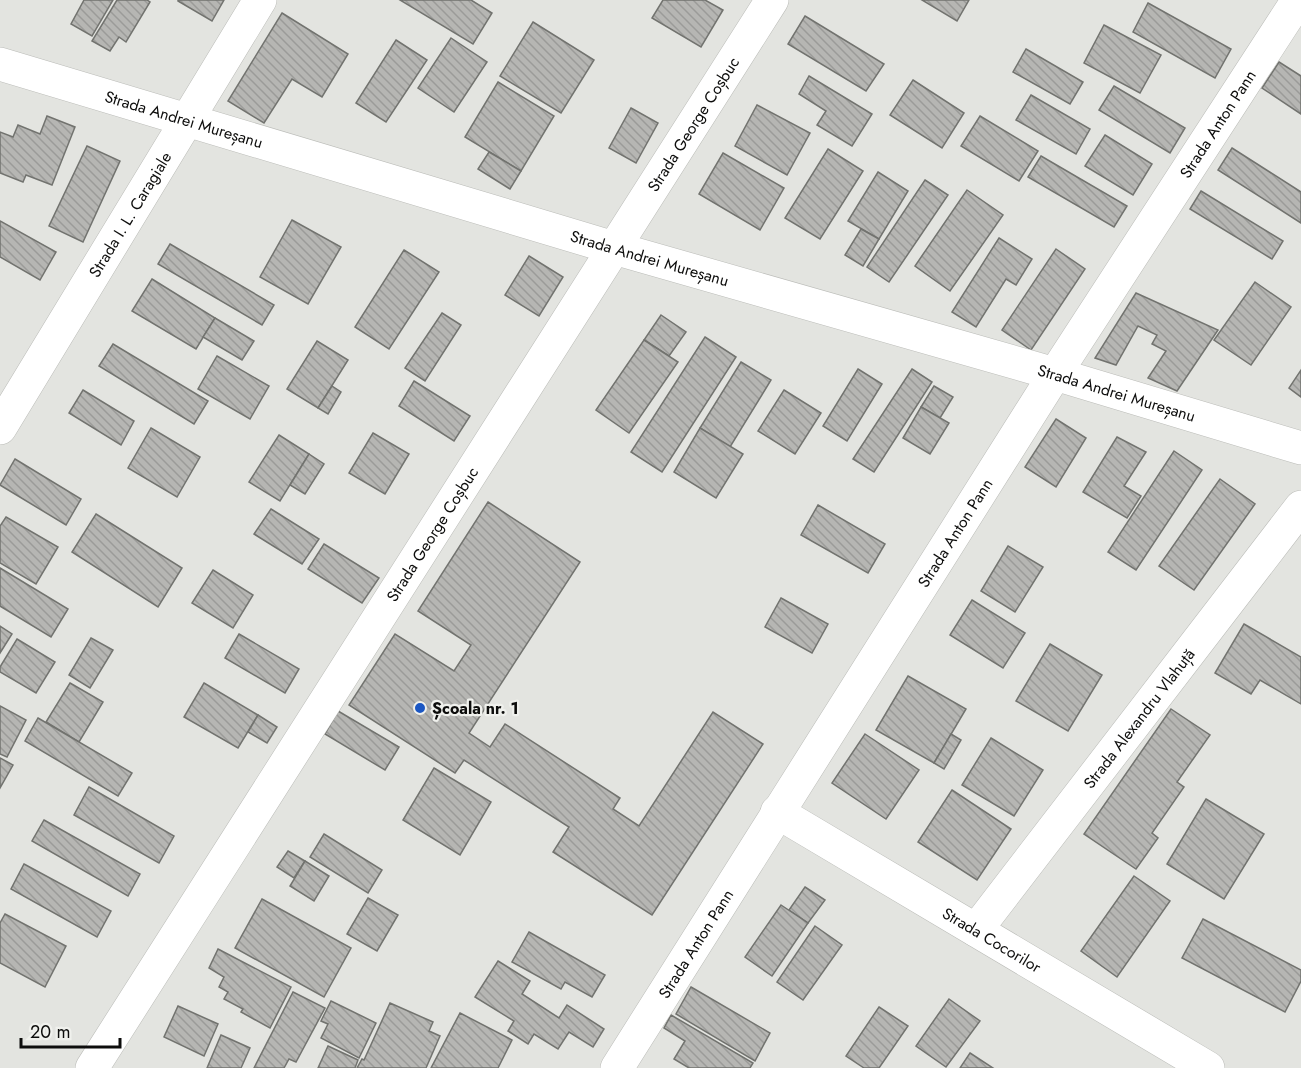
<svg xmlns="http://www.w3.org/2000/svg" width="1301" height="1068" font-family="Jost,sans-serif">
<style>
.building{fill:url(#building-back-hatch);stroke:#72736f;stroke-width:1.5}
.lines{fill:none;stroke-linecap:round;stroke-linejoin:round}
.minor-casing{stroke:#bbbcb8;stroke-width:34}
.tertiary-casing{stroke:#bbbcb8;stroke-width:34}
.minor{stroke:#fff;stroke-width:33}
.tertiary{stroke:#fff;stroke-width:33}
.poi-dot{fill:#1b57c3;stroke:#f0f1ed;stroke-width:2}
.labels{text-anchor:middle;stroke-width:4.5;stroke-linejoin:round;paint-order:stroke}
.street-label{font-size:16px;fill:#0d0d0c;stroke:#f0f1ed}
.poi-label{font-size:16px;font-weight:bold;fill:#0d0d0c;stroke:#f0f1ed;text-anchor:start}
</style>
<defs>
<pattern id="building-back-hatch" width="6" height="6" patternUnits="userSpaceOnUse" patternTransform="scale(1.5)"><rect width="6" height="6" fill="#b6b6b3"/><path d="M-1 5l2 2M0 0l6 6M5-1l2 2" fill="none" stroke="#9b9b99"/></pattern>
</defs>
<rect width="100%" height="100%" fill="#e3e4e0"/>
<g class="building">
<polygon points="84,0 113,0 92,36 71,24"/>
<polygon points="117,0 147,0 150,2 126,42 119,37 110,51 92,41"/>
<polygon points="178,0 224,0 212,21 178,1"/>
<polygon points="400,0 471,0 492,13 473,44"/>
<polygon points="663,0 705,0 723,10 701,47 652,18"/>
<polygon points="922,0 969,0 957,21"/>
<polygon points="1148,3 1231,49 1215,78 1133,32"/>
<polygon points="282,13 348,54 322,97 292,79 264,123 228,101"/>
<polygon points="805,16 884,64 866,91 788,44"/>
<polygon points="533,22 594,60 561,113 500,76"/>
<polygon points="1104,25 1161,55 1140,93 1084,63"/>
<polygon points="451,38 487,62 454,112 418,88"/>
<polygon points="396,40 427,60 386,122 356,103"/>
<polygon points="1026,49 1083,82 1070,104 1013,72"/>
<polygon points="1279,62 1301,76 1301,114 1262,88"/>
<polygon points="809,76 872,114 852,146 817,125 826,111 799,94"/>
<polygon points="913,80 964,113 942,148 890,115"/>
<polygon points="498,82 554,116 521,171 465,137"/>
<polygon points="1114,86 1185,128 1170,153 1099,110"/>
<polygon points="1031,95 1090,129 1076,154 1016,120"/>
<polygon points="757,105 810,133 787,175 735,146"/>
<polygon points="631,108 658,123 636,163 609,148"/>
<polygon points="47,116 75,127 52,185 26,175 23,182 0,173 0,132 13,137 18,125 40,134"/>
<polygon points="980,116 1038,151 1019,181 961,146"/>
<polygon points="1105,135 1152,164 1133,195 1085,166"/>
<polygon points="87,146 120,161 83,242 49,226"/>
<polygon points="1232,148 1301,192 1301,223 1218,170"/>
<polygon points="828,149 863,171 820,239 785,218"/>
<polygon points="489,152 521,171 510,189 478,169"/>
<polygon points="723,153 784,188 760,230 699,194"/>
<polygon points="1041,156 1127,206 1114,227 1028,177"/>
<polygon points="878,172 908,191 879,239 848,221"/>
<polygon points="925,180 948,195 889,282 867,267"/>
<polygon points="967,190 1003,215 950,291 915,266"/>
<polygon points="1201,191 1283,241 1272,259 1190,209"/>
<polygon points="292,220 341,247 308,304 260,277"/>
<polygon points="0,221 56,252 40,280 0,257"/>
<polygon points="861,229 879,239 863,266 845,255"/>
<polygon points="999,238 1032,259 1016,285 1006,279 976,327 952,312"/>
<polygon points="170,244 274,305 262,325 158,264"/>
<polygon points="1056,249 1085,269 1031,350 1002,330"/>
<polygon points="404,250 439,272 389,349 355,327"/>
<polygon points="529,256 563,277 539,316 505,295"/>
<polygon points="152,279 215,318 196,349 132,311"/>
<polygon points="1255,282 1291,307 1251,365 1214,340"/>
<polygon points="1136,293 1218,330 1177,391 1148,378 1166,351 1152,344 1157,335 1138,326 1116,365 1095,358"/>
<polygon points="442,313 461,325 425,381 405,368"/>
<polygon points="661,315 686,332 669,356 644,340"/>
<polygon points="215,318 254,341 242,360 203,337"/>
<polygon points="705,337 736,357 662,472 631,452"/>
<polygon points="644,340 678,362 629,433 596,410"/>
<polygon points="317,341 348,360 318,408 287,389"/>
<polygon points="113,344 208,401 194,424 99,366"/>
<polygon points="217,356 269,386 250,419 198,389"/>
<polygon points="741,362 771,380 730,447 700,428"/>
<polygon points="858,369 882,384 847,441 823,426"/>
<polygon points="912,369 932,382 874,472 853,459"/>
<polygon points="1301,370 1301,397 1289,388"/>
<polygon points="414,381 470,416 454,441 399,406"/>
<polygon points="332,386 341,392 328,414 318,408"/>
<polygon points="934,386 953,397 940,418 921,407"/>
<polygon points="83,390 134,421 121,445 69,413"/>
<polygon points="784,390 821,413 795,454 758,431"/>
<polygon points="921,407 949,423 930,454 903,438"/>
<polygon points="1056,419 1086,438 1056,487 1025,467"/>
<polygon points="151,428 200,457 177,497 128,468"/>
<polygon points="700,428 743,454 716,498 674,472"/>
<polygon points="373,433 409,454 385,494 349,473"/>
<polygon points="279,435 309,454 280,501 249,482"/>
<polygon points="1117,437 1146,452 1124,486 1141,496 1127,518 1083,492"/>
<polygon points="1174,451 1202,470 1136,570 1108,552"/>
<polygon points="309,454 324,464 305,494 290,485"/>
<polygon points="15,459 81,499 66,525 0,485"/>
<polygon points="1220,479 1255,504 1194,590 1159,566"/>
<polygon points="488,502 580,562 469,733 490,747 505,724 620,798 613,809 639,826 713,712 763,744 652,915 553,852 569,827 464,760 455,773 349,705 395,634 454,671 471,645 418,611"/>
<polygon points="818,505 885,544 868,573 801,535"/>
<polygon points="271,509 319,539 302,564 254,534"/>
<polygon points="96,514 182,568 158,607 72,552"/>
<polygon points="6,517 58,547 36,584 0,563 0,526"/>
<polygon points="324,544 379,578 362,603 308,569"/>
<polygon points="1008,546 1043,567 1015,612 981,591"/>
<polygon points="0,568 68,609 51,637 0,606"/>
<polygon points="213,570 253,595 233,628 192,603"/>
<polygon points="781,598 828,624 812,653 765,627"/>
<polygon points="972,600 1025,633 1003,668 950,635"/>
<polygon points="1244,624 1301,657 1301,704 1260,680 1251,694 1215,673"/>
<polygon points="0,626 12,634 0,653"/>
<polygon points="239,634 299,669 285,693 225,658"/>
<polygon points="91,638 113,650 90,688 69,675"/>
<polygon points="17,639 55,662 36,693 0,672 0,667"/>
<polygon points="1050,644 1102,675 1068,731 1016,701"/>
<polygon points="908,676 966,709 934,763 876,730"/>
<polygon points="70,683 103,702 79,742 46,722"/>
<polygon points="204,683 258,715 238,748 184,717"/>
<polygon points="0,706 26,720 7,757 0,754"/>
<polygon points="1171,709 1210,735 1177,782 1184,787 1152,833 1158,838 1136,869 1084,834"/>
<polygon points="338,711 399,747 385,770 325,734"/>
<polygon points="258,715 277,727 267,743 248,732"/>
<polygon points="38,718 132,773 118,796 25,741"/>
<polygon points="865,734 919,770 886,819 832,783"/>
<polygon points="951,734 961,740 944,769 934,763"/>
<polygon points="991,738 1043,770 1014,816 962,785"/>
<polygon points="0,758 13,765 0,788"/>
<polygon points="434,768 491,802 460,855 403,820"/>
<polygon points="89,787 174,836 159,863 74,815"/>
<polygon points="952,790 1011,829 977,880 918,842"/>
<polygon points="1206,799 1264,834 1224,899 1167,864"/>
<polygon points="44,820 140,874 128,896 32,841"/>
<polygon points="324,834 382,870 368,893 310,857"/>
<polygon points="288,851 305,861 294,878 277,867"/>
<polygon points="305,861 329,876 314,901 290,886"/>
<polygon points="24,864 111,911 97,937 11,889"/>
<polygon points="1134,876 1170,901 1117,977 1081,951"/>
<polygon points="805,887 825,900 808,923 789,910"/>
<polygon points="368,898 398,915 377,951 347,934"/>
<polygon points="262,899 351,948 324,997 235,948"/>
<polygon points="781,905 808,923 772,976 745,957"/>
<polygon points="5,914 66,946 45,987 0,963 0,923"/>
<polygon points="1203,919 1301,970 1301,981 1285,1012 1182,958"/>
<polygon points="815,926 842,945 803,1000 777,982"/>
<polygon points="529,932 605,975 592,997 565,982 561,989 512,962"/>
<polygon points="218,949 291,987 270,1028 241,1012 243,1009 224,999 228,992 219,987 224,977 209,968"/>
<polygon points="498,961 530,981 522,994 559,1018 567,1005 604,1029 593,1047 569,1032 558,1049 534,1034 528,1044 508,1031 514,1021 475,997"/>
<polygon points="691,987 770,1033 755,1061 676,1014"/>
<polygon points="293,992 325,1008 296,1062 289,1059 284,1068 254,1068"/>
<polygon points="949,999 980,1021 946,1067 916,1046"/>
<polygon points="331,1001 376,1023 359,1058 321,1038 328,1024 321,1021"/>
<polygon points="390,1003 433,1022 429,1031 440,1036 426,1068 357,1068 362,1059 364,1060"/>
<polygon points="178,1006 218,1024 204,1056 164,1037"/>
<polygon points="879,1007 908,1026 879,1068 864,1068 846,1056"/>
<polygon points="460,1013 512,1040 498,1068 431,1068"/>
<polygon points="671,1015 753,1063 750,1068 689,1068 674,1059 685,1041 664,1028"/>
<polygon points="221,1035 250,1048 241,1068 207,1068"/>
<polygon points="328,1046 358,1060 355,1068 318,1068"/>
<polygon points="970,1053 993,1068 960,1068"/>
</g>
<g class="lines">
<g class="minor-casing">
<g id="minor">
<path id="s1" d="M0,64L614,248L1055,374L1301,448"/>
<path id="s2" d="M777,812L1208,1068"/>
<path id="s3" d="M976,930L1301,507"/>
<path id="s4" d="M92,1068L772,0"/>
<path id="s5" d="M617,1068L1055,374L1298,0"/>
</g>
</g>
<g class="tertiary-casing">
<g id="tertiary">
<path id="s6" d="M0,428L260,0"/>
</g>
</g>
<use href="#minor" class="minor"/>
<use href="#tertiary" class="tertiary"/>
</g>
<circle class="poi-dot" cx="420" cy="708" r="6"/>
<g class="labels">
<g class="street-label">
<text dy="6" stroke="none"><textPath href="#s1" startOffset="192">Strada Andrei Mureșanu</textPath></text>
<text dy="6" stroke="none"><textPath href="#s4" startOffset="1119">Strada George Coșbuc</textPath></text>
<text dy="6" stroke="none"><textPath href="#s5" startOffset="1119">Strada Anton Pann</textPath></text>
<text dy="6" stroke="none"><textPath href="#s6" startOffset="250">Strada I. L. Caragiale</textPath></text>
<text dy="6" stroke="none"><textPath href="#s1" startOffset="678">Strada Andrei Mureșanu</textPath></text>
<text dy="6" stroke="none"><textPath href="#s1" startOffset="1164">Strada Andrei Mureșanu</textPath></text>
<text dy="6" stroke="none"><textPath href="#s5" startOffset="633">Strada Anton Pann</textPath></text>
<text dy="6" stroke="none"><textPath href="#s4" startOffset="633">Strada George Coșbuc</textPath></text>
<text dy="6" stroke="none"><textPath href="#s3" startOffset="267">Strada Alexandru Vlahuță</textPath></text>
<text dy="6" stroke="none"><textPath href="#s2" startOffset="250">Strada Cocorilor</textPath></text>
<text dy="6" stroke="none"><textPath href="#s5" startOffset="147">Strada Anton Pann</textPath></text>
</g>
<g class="poi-label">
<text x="432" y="714">Școala nr. 1</text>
</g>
</g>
<path d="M21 1038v9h99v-9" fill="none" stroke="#0d0d0c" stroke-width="3"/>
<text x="30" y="1038" font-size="18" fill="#0d0d0c" stroke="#f0f1ed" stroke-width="4.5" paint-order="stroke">20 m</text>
</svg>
